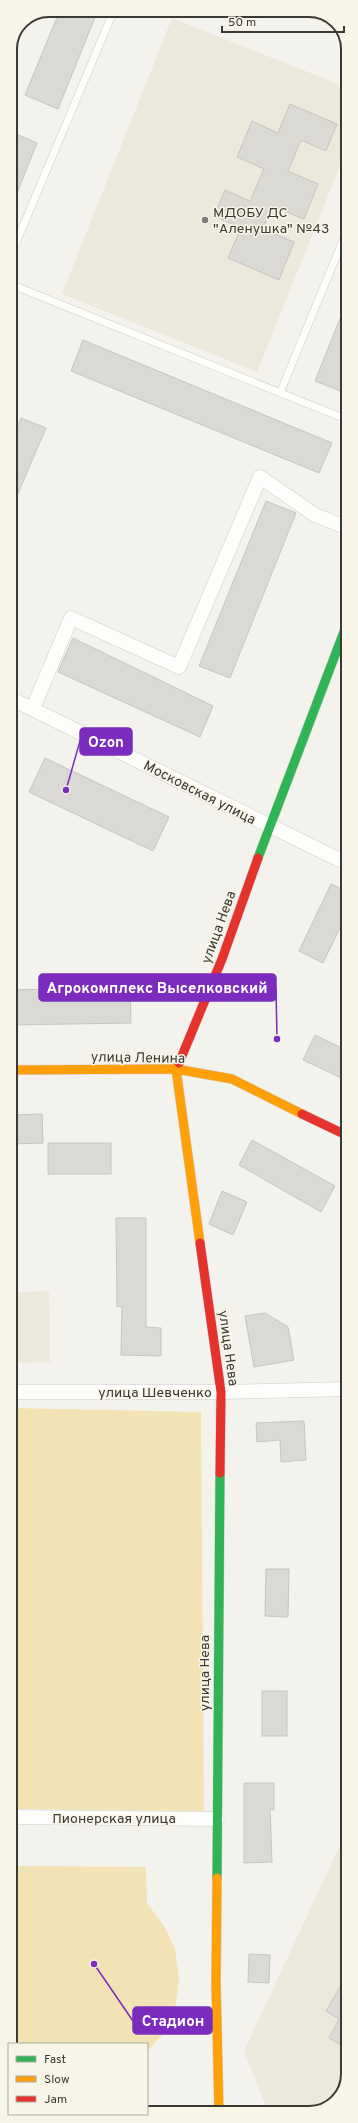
<svg xmlns="http://www.w3.org/2000/svg" width="358" height="2123" font-family="Overpass,sans-serif">
<style>
.built{fill:#ece8db}
.green{fill:#f1e3b3}
.building{fill:#dad9d4;stroke:#c6c5c0}
.lines{fill:none;stroke-linecap:round;stroke-linejoin:round}
.lane-casing{stroke:#cfcec9;stroke-width:8}
.street-casing{stroke:#cfcec9;stroke-width:15}
.fast-casing{stroke:#cfcec9;stroke-width:10}
.slow-casing{stroke:#cfcec9;stroke-width:10}
.jam-casing{stroke:#cfcec9;stroke-width:10}
.lane{stroke:#fdfdfc;stroke-width:7}
.street{stroke:#fdfdfc;stroke-width:14}
.fast{stroke:#30b455;stroke-width:9}
.slow{stroke:#ff9f0a;stroke-width:9}
.jam{stroke:#e5322d;stroke-width:9}
.poi-dot{fill:#7b7a74;stroke:#f8f4e8;stroke-width:1.5}
.labels{text-anchor:middle;stroke-width:3;stroke-linejoin:round;paint-order:stroke}
.poi-label{font-size:14px;fill:#3a3934;stroke:#f8f4e8;text-anchor:start}
.street-label{font-size:14px;fill:#3a3934;stroke:#f8f4e8}
.rim{fill:none;stroke:#3a3934;stroke-width:2}
.leader{fill:none;stroke:#7b2cbf;stroke-width:1.5}
.callout-dot{fill:#7b2cbf;stroke:#f8f4e8;stroke-width:1.5}
.callout{fill:#7b2cbf;stroke:#7b2cbf;stroke-width:1.5}
.callout-label{font-size:15px;text-anchor:middle;font-weight:bold;fill:#fff}
</style>
<rect width="100%" height="100%" fill="#f4f2ec"/>
<g class="built">
<polygon points="172,18 348,88 348,146 257,372 62,294"/>
<polygon points="49,1291 50,1362 10,1363 10,1292"/>
<polygon points="348,1828 348,2074 338,2100 314,2113 271,2113 267,2109 244,2051"/>
</g>
<g class="green">
<polygon points="10,1408 201,1412 204,1811 10,1809"/>
<polygon points="10,1866 146,1867 147,1903 164,1926 175,1949 179,1979 175,2010 167,2029 147,2052 147,2044 10,2044"/>
</g>
<g class="building">
<polygon points="60,10 98,10 58,109 25,95"/>
<polygon points="290,104 337,124 326,151 301,140 288,171 318,184 304,219 273,206 263,229 294,242 279,280 228,258 241,228 214,216 225,190 250,201 264,169 237,157 252,121 278,133"/>
<polygon points="10,131 37,143 11,208 10,208"/>
<polygon points="347,301 348,381 343,392 315,381"/>
<polygon points="83,340 332,443 319,473 71,371"/>
<polygon points="21,418 46,428 10,512 10,445"/>
<polygon points="266,501 296,513 230,678 199,666"/>
<polygon points="73,638 213,706 200,737 58,672"/>
<polygon points="45,758 169,817 153,851 29,792"/>
<polygon points="331,884 348,892 348,911 323,963 299,951"/>
<polygon points="130,987 131,1023 10,1025 10,990"/>
<polygon points="315,1035 348,1051 348,1081 303,1060"/>
<polygon points="42,1114 43,1143 10,1144 10,1115"/>
<polygon points="252,1140 335,1186 321,1212 239,1165"/>
<rect x="48" y="1143" width="63" height="31"/>
<polygon points="222,1191 247,1202 233,1235 209,1224"/>
<polygon points="116,1218 146,1218 146,1327 161,1328 161,1356 121,1355 122,1306 117,1307"/>
<polygon points="265,1313 288,1327 294,1360 254,1367 245,1316"/>
<polygon points="304,1421 306,1460 281,1462 280,1440 257,1442 256,1423"/>
<polygon points="266,1569 289,1569 288,1617 265,1616"/>
<rect x="262" y="1691" width="25" height="45"/>
<polygon points="244,1783 274,1783 274,1810 270,1809 272,1862 244,1863"/>
<polygon points="249,1954 270,1955 269,1983 248,1982"/>
<polygon points="348,1973 348,2049 329,2038 339,2019 326,2011"/>
</g>
<g class="lines">
<g class="lane-casing">
<g id="lane">
<polyline points="10,257 114,10"/>
<polyline points="10,284 348,420"/>
<polyline points="280,393 348,228"/>
</g>
</g>
<g class="street-casing">
<g id="street">
<polyline points="10,698 348,864"/>
<polyline points="33,708 71,618 179,667 260,477 315,515 348,528"/>
<polyline points="10,1392 221,1392 348,1389"/>
<polyline points="10,1817 217,1819"/>
</g>
</g>
<g class="fast-casing">
<g id="fast">
<polyline points="258,858 348,621"/>
<polyline points="217,1878 220,1473"/>
</g>
</g>
<g class="slow-casing">
<g id="slow">
<polyline points="179,1063 176,1069 200,1243"/>
<polyline points="10,1070 176,1069 232,1079 302,1114"/>
<polyline points="217,1878 216,1983 219,2113"/>
</g>
</g>
<g class="jam-casing">
<g id="jam">
<polyline points="179,1063 222,959 258,858"/>
<polyline points="302,1114 348,1136"/>
<polyline points="200,1243 221,1392 220,1473"/>
</g>
</g>
<use href="#lane" class="lane"/>
<use href="#street" class="street"/>
<use href="#fast" class="fast"/>
<use href="#slow" class="slow"/>
<use href="#jam" class="jam"/>
</g>
<circle class="poi-dot" cx="205" cy="220" r="4"/>
<g class="labels">
<g class="poi-label">
<text x="213" y="217">МДОБУ ДС<tspan x="213" dy="16">"Аленушка" №43</tspan></text>
</g>
<g class="street-label">
<text transform="translate(200 792) rotate(27)" y="5">Московская улица</text>
<text transform="translate(218 927) rotate(-70)" y="5">улица Нева</text>
<text transform="translate(138 1057) rotate(1)" y="5">улица Ленина</text>
<text transform="translate(229 1348) rotate(82)" y="5">улица Нева</text>
<text x="155" y="1397">улица Шевченко</text>
<text transform="translate(204 1673) rotate(-90)" y="5">улица Нева</text>
<text x="114" y="1823">Пионерская улица</text>
</g>
</g>
<path d="M0 0H358V2123H0ZM49 17H309A32 32 0 0 1 341 49V2074A32 32 0 0 1 309 2106H49A32 32 0 0 1 17 2074V49A32 32 0 0 1 49 17Z" fill="#f8f4e8" fill-rule="evenodd"/>
<path class="rim" d="M49 17H309A32 32 0 0 1 341 49V2074A32 32 0 0 1 309 2106H49A32 32 0 0 1 17 2074V49A32 32 0 0 1 49 17Z"/>
<path class="leader" d="M66 790L80 741M277 1039L276 988M94 1964L133 2021"/>
<g class="callout-dot">
<circle cx="66" cy="790" r="4"/>
<circle cx="277" cy="1039" r="4"/>
<circle cx="94" cy="1964" r="4"/>
</g>
<g class="callout">
<rect x="80" y="728" width="52" height="27" rx="4"/>
<rect x="39" y="974" width="237" height="27" rx="4"/>
<rect x="133" y="2007" width="79" height="27" rx="4"/>
</g>
<g class="callout-label">
<text x="106" y="747">Ozon</text>
<text x="157" y="993">Агрокомплекс Выселковский</text>
<text x="173" y="2026">Стадион</text>
</g>
<rect x="8" y="2043" width="140" height="72" fill="#f8f4e8" stroke="#aca9a0"/>
<rect x="16" y="2056" width="20" height="6" fill="#30b455" stroke="#aca9a0"/>
<text x="44" y="2063" font-size="12" fill="#3a3934">Fast</text>
<rect x="16" y="2076" width="20" height="6" fill="#ff9f0a" stroke="#aca9a0"/>
<text x="44" y="2083" font-size="12" fill="#3a3934">Slow</text>
<rect x="16" y="2096" width="20" height="6" fill="#e5322d" stroke="#aca9a0"/>
<text x="44" y="2103" font-size="12" fill="#3a3934">Jam</text>
<path d="M222 26v6h122v-6" fill="none" stroke="#3a3934" stroke-width="2"/>
<text x="228" y="26" font-size="12" fill="#3a3934" stroke="#f8f4e8" stroke-width="3" paint-order="stroke">50 m</text>
</svg>
